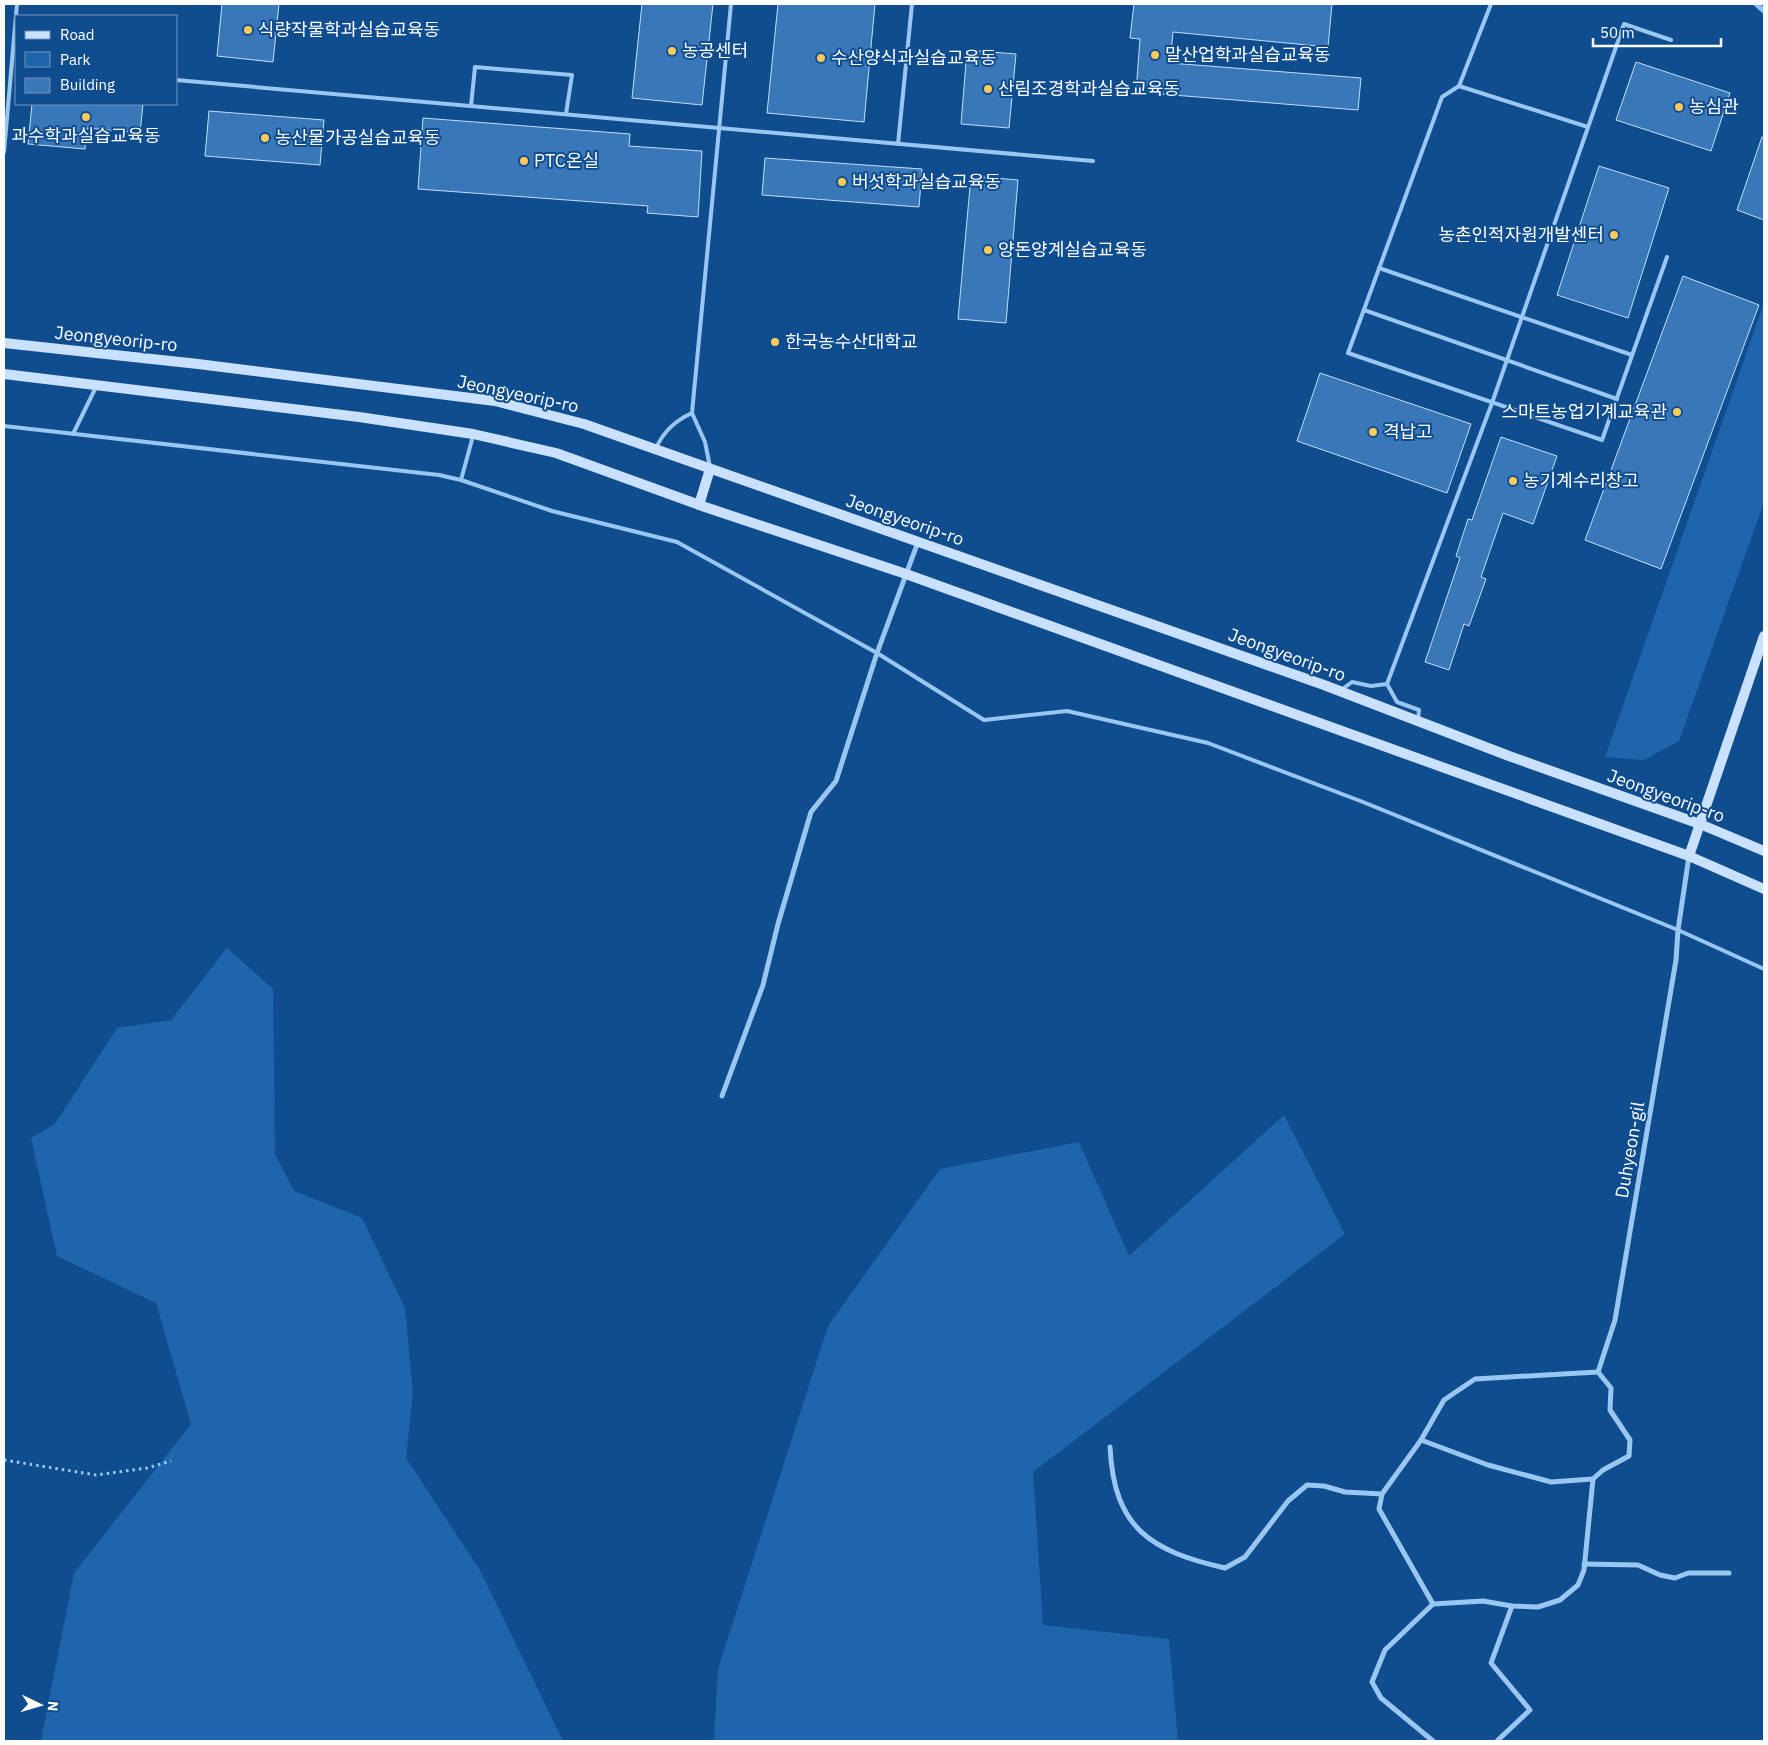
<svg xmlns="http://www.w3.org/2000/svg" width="1768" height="1745" font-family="'IBM Plex Sans','Noto Sans KR',sans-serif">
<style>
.green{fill:#1f65ac}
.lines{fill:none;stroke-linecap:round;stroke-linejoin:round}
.stream{stroke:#8bc1f6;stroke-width:5}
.building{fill:#3977b9;stroke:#c1dffd}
.path{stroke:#9ac6f2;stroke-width:3;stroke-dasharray:2.5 4;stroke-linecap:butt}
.lane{stroke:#9ac6f2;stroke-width:4}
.street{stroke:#9ac6f2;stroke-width:5}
.secondary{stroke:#c9e1fc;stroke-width:10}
.poi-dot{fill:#ffc95b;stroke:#104d8f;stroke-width:2}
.labels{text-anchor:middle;stroke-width:4;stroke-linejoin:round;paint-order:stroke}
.poi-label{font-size:18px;fill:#fff;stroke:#104d8f;text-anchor:start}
.street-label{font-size:18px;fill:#fff;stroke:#104d8f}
</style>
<rect width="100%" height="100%" fill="#104d8f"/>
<g class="green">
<polygon points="1764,303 1764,502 1679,741 1644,760 1605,757"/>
<polygon points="227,948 273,989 275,1154 294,1191 362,1218 405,1308 413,1393 406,1458 480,1570 563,1741 41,1741 74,1573 191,1424 156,1303 57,1256 31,1138 55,1124 117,1028 171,1020"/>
<polygon points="1284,1115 1345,1234 1033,1472 1043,1625 1169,1639 1178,1741 714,1741 718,1669 828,1326 940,1169 1079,1142 1129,1256"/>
</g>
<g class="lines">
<polyline class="stream" points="1756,4 1764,11"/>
</g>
<g class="building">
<polygon points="222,4 279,4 273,62 217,56"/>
<polygon points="642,4 713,4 702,105 632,98"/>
<polygon points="778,4 875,4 864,122 767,113"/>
<polygon points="1134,4 1332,4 1328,47 1173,32 1170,63 1361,78 1358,110 1136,92 1140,39 1130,38"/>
<polygon points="967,50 1016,54 1009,128 961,124"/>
<polygon points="1636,62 1730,93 1711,151 1616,120"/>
<polygon points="32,104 143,104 140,133 87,128 85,149 28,144"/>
<polygon points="209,111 324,120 320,165 205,156"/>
<polygon points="423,118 630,134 629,146 702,151 698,217 647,213 648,206 418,189"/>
<polygon points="1762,137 1764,137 1764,220 1737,210"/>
<polygon points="765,158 922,169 919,207 762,195"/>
<polygon points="1599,166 1669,188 1628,318 1557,295"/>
<polygon points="971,176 1018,180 1006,323 958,319"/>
<polygon points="1683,276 1759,305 1661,569 1585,540"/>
<polygon points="1320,373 1471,424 1447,493 1297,441"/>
<polygon points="1501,437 1557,456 1533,524 1503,513 1481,577 1486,579 1469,626 1464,624 1449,670 1425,662 1460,558 1456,556 1468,519 1472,520"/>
</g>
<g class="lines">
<polyline class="path" points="4,1460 96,1475 147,1468 171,1461"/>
<g class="lane">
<polyline points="1491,4 1459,86 1442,97 1348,353 1602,440 1667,257"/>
<polyline points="176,80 1093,161"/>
<polyline points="1459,86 1588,127"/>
<polyline points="471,106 475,67 572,75 566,114"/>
<polyline points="898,144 912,4"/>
<polyline points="4,152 17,4"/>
<polyline points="1379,268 1632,355"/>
<polyline points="1364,310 1617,399"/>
<polyline points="4,426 439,475 461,480"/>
<polyline points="73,434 96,387"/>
<polyline points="473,436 461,480 552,511 677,542 877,653 984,720 1067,711 1208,743 1363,802 1678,930 1764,969"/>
<path d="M656,448C664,431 675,421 692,413"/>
<polyline points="710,467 705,442 692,413 731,4"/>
<polyline points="1387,684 1492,403 1624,24 1671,40"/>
<polyline points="1387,684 1397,702 1419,710 1418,720"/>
<polyline points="1341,690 1352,682 1371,686 1387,684"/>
</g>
<g class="street">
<polyline points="722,1096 763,985 778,924 811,812 836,781 877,653 918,542"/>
<polyline points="1421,1440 1488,1465 1551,1482 1593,1479"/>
<path d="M1110,1447C1114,1529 1151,1551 1225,1568L1245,1557L1288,1501L1307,1485L1324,1486L1345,1492L1382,1494"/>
<polyline points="1584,1564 1638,1565 1660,1575 1675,1578 1688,1573 1729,1573"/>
<polyline points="1433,1604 1483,1601 1512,1606 1538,1607 1560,1600 1578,1585 1584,1570 1593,1479 1603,1470 1629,1456 1630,1440 1610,1410 1611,1388 1598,1372"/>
<polyline points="1433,1741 1381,1698 1372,1682 1385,1650 1433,1604 1379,1509 1382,1494 1421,1440 1444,1400 1475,1379 1598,1372 1615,1320 1676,960 1678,930 1689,856"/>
<polyline points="1497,1741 1530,1710 1491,1663 1512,1606"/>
</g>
<g class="secondary">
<polyline points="4,343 198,364 495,401 584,424 1324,685 1509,756 1700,824 1764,851"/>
<polyline points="4,374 359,417 473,434 556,453 705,507 906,574 1689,856 1764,889"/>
<polyline points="699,505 710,469"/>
<polyline points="1689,856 1764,636"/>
</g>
</g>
<g class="poi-dot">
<circle cx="248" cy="30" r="5"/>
<circle cx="672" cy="51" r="5"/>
<circle cx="1155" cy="55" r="5"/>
<circle cx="821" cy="58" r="5"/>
<circle cx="988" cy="89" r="5"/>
<circle cx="1679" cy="107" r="5"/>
<circle cx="86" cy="117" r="5"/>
<circle cx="265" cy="138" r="5"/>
<circle cx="524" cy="161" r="5"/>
<circle cx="842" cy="182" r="5"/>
<circle cx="1614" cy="235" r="5"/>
<circle cx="988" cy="250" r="5"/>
<circle cx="775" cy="342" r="5"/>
<circle cx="1677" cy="412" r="5"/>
<circle cx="1373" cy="432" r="5"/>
<circle cx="1513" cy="481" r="5"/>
</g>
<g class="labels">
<g class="poi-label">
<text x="258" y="36">식량작물학과실습교육동</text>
<text x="682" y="57">농공센터</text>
<text x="1165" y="61">말산업학과실습교육동</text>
<text x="831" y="64">수산양식과실습교육동</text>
<text x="998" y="95">산림조경학과실습교육동</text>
<text x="1689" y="113">농심관</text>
<text x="86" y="142" text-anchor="middle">과수학과실습교육동</text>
<text x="275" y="144">농산물가공실습교육동</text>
<text x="534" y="167">PTC온실</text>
<text x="852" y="188">버섯학과실습교육동</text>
<text x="1604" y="241" text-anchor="end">농촌인적자원개발센터</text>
<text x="998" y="256">양돈양계실습교육동</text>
<text x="785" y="348">한국농수산대학교</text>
<text x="1667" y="418" text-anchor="end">스마트농업기계교육관</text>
<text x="1383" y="438">격납고</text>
<text x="1523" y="487">농기계수리창고</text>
</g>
<g class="street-label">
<text transform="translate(116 339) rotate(6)" y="6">Jeongyeorip-ro</text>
<text transform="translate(518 394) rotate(12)" y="6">Jeongyeorip-ro</text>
<text transform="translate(905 520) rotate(19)" y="6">Jeongyeorip-ro</text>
<text transform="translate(1287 655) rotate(20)" y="6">Jeongyeorip-ro</text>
<text transform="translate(1666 796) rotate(20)" y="6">Jeongyeorip-ro</text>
<text transform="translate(1630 1150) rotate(-80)" y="6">Duhyeon-gil</text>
</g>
</g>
<rect width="1768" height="1745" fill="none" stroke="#ffffff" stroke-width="10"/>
<rect x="15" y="15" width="162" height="90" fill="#104d8f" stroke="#7094bc"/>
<rect x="25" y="31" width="25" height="8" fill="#c9e1fc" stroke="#7094bc"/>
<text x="60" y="40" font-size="15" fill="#ffffff">Road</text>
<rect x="25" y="52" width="25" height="15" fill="#1f65ac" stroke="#7094bc"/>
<text x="60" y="65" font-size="15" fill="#ffffff">Park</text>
<rect x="25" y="78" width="25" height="15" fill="#3977b9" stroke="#7094bc"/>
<text x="60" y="90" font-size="15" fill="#ffffff">Building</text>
<g transform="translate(40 1705) rotate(95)" stroke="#104d8f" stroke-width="4" paint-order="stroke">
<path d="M0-4L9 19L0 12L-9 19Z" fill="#ffffff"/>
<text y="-8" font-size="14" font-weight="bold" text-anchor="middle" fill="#ffffff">N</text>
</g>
<path d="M1593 38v8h128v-8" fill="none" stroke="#ffffff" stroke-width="2.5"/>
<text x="1600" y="38" font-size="15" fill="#ffffff" stroke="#104d8f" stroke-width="4" paint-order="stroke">50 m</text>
</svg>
